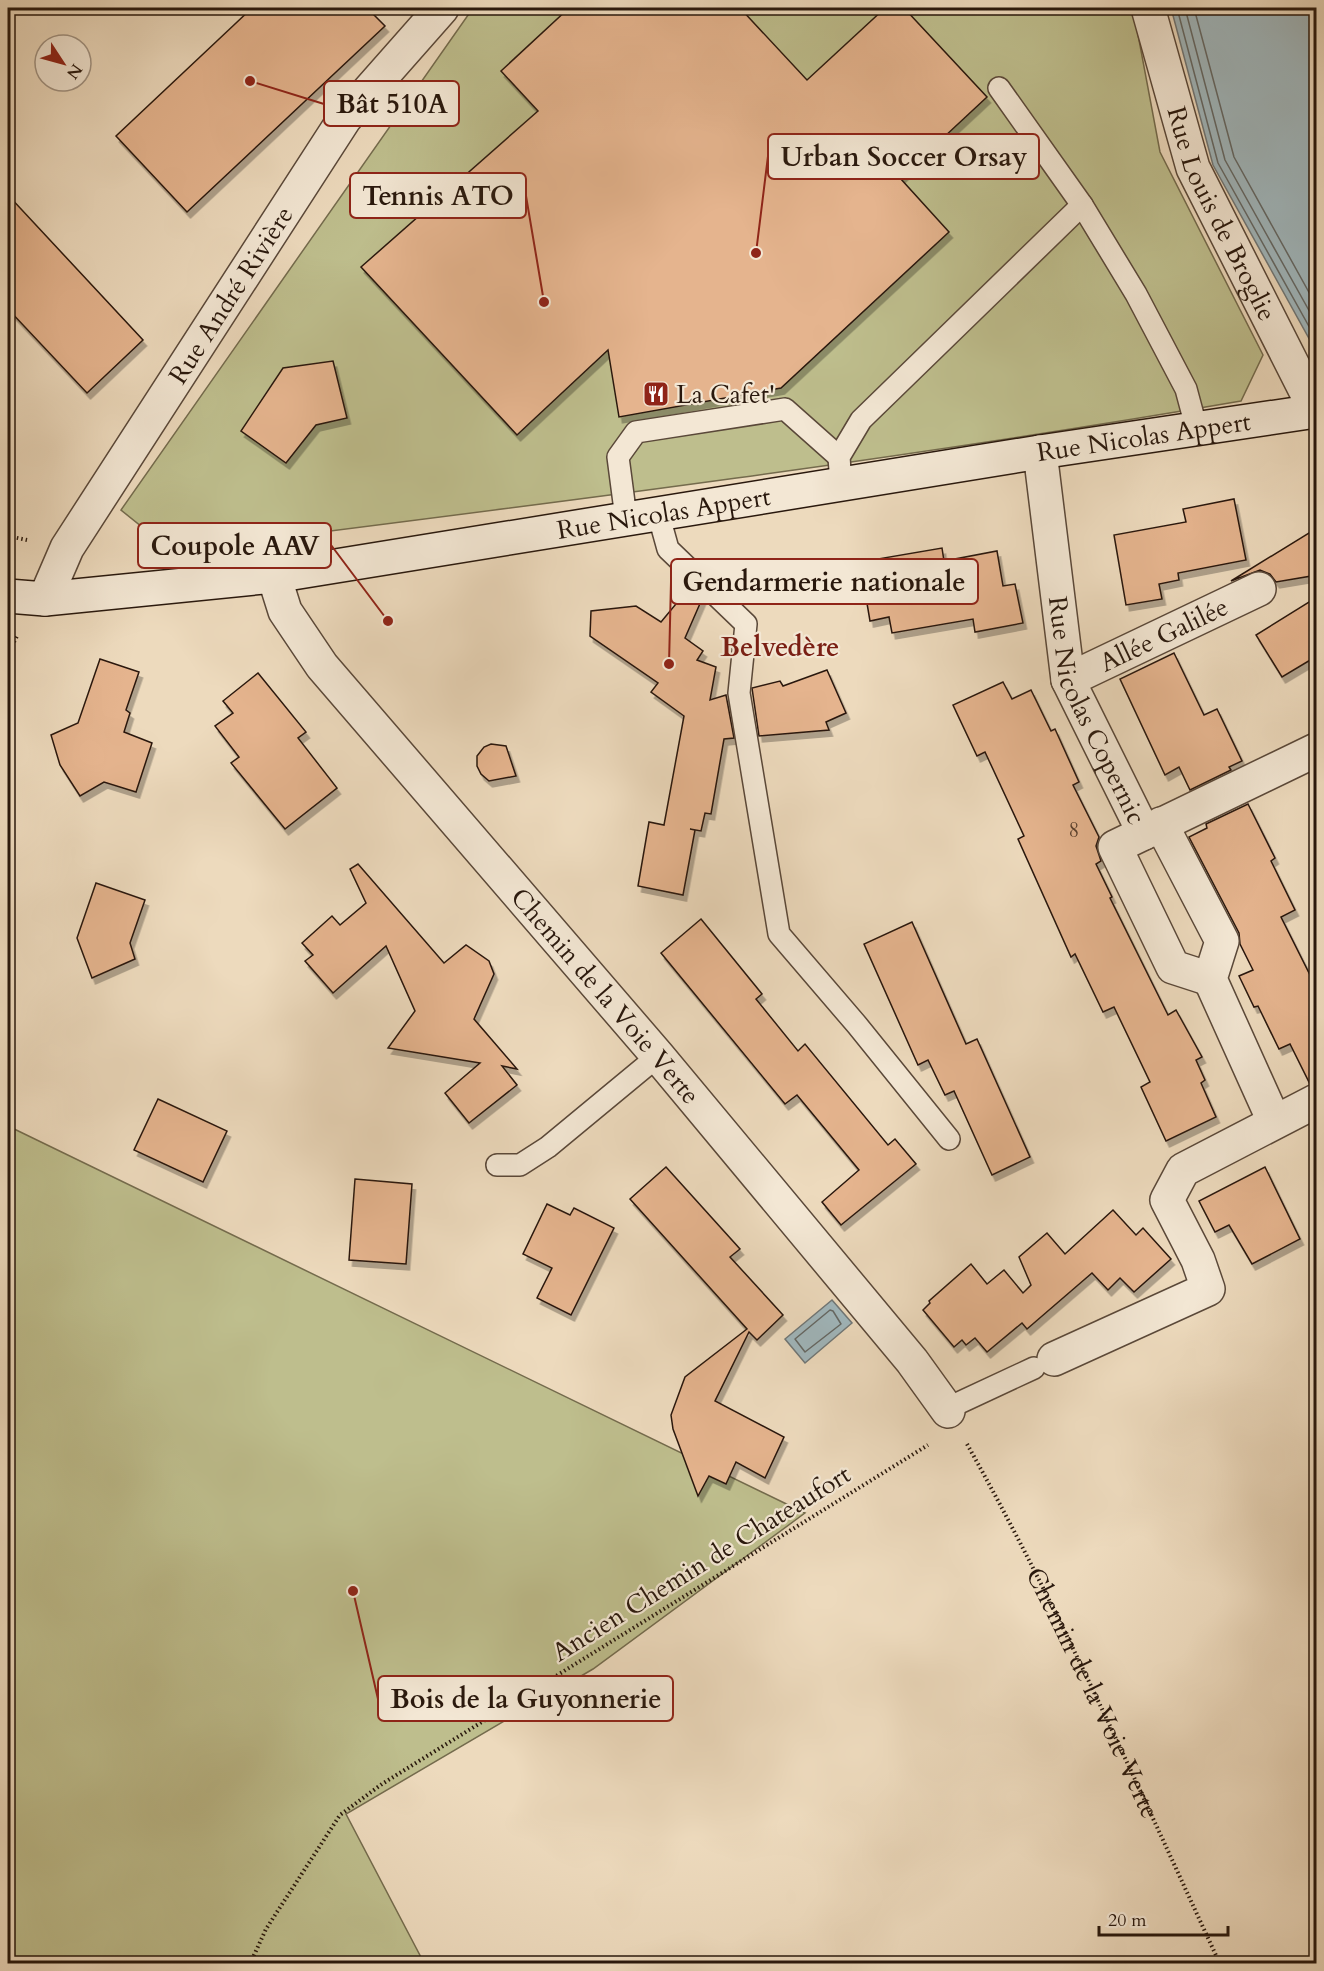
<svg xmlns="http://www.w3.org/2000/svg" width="1324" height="1971" font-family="Cardo,serif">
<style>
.green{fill:#bebe8d;stroke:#746b4d;stroke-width:1.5}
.water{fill:#a0b7bd;stroke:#707777;stroke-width:1.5}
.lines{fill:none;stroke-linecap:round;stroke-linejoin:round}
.shore{stroke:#646865;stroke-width:1.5}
.building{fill:#e5b48e;stroke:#29180d;stroke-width:1.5;filter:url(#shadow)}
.lane-casing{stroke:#5a4839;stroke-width:24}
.street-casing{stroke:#5a4839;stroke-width:36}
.secondary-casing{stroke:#29180d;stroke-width:36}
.path{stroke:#29180d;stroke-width:4;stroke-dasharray:1.5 3;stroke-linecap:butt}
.lane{stroke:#f3e7d4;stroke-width:21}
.street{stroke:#f3e7d4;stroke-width:33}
.secondary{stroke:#f3e7d4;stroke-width:33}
.labels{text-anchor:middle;stroke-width:4.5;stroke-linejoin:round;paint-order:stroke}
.number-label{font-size:22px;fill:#583f2d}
.street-label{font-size:26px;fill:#29180d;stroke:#f3e7d4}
.poi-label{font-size:26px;fill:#29180d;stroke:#f3e7d4;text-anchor:start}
.neighbourhood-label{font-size:27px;font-weight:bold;fill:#7a1f14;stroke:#f3e7d4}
.leader{fill:none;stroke:#8f2418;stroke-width:2}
.callout-dot{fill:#8f2418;stroke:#f3e7d4;stroke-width:2}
.callout{fill:#f3e7d4;stroke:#8f2418;stroke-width:2}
.callout-label{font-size:27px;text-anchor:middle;font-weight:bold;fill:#29180d}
</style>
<defs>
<filter id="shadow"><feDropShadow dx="3.5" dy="6" stdDeviation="0" flood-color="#0004"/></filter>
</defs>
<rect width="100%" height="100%" fill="#eddabd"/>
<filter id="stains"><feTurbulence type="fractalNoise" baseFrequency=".00333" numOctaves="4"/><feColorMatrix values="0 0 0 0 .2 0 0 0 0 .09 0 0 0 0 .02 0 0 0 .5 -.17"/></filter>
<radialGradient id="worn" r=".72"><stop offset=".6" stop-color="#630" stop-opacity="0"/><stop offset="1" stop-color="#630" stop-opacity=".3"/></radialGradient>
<g class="green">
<path d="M473,8H1133L1160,152L1263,355L1241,401C886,462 529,506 172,551L121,510Z"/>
<polygon points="8,1126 805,1513 593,1669 346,1814 424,1963 8,1963"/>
</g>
<g class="water">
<polygon points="1171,8 1316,8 1316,351 1213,165"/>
<polygon points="832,1300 852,1323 805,1363 785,1339"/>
</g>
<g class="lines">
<g class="shore">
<polyline points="1177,8 1218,163 1316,339"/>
<polyline points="1185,8 1225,160 1316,323"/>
<polyline points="1194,8 1234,157 1316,305"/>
<polygon points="830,1310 833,1311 841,1324 805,1352 795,1339"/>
</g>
</g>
<g class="building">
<polygon points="252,8 367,8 385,26 187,212 116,136"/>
<polygon points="569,8 740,8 807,80 885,8 904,8 987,97 900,178 949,232 781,388 619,417 608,350 517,435 361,267 538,111 501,71"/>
<polygon points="8,195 143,340 87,393 8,309"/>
<polygon points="333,361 347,418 316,425 286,463 241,431 283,368"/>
<polygon points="1234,499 1246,560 1178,573 1179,580 1159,584 1162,599 1126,605 1114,535 1186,522 1183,509"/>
<polygon points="1317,528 1317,575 1276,582 1270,574 1260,570 1231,581"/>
<polygon points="942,548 944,561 997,551 1003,586 1015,584 1023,623 975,632 973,619 892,633 889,617 870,621 860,562"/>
<polygon points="690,587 702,599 685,638 703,651 697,660 716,667 710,700 726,695 734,738 724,739 711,814 705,813 701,831 690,829 695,830 683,895 638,886 649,822 664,825 684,716 651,692 658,683 590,636 591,611 636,606 661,622"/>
<polygon points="1317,597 1317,656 1282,677 1256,635"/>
<polygon points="1174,653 1204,715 1217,709 1242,761 1229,767 1231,770 1190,790 1179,767 1165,775 1120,679"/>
<polygon points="100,659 139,672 126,710 130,713 124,732 152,743 136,792 104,782 80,796 60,765 51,735 78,723"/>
<polygon points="827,670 846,713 826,722 829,730 759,736 752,688 780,681 783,686"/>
<polygon points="258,673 306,732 298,738 337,788 285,829 231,763 239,757 215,726 233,713 223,701"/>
<polygon points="1003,682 1012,699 1031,690 1051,731 1055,729 1079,782 1073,785 1099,837 1096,846 1101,861 1096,864 1112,897 1110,898 1168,1015 1176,1010 1202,1057 1196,1060 1205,1080 1201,1083 1216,1117 1166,1141 1141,1087 1150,1082 1114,1007 1103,1012 1075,954 1071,957 1018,839 1024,836 985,752 977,756 953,705"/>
<polygon points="491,744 506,746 516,776 489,781 481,774 477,766 477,756 484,747"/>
<polygon points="1248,804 1275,858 1271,861 1295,910 1281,917 1317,989 1317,1082 1310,1084 1290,1044 1279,1049 1258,1006 1254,1007 1239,976 1253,970 1240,944 1239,933 1189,837 1207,828 1206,824"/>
<polygon points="358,864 444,963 466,945 489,961 494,974 474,1019 517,1069 502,1066 517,1085 469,1123 445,1093 480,1063 388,1048 415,1011 386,946 333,993 305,961 313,955 302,943 332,916 340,925 366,903 350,869"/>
<polygon points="96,883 145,900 130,943 135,959 92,978 77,938"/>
<polygon points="701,919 762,994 756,999 798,1051 805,1044 888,1145 895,1139 916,1164 841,1225 822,1202 859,1170 797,1095 785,1104 661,953"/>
<polygon points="912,922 966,1044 977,1039 1030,1157 992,1175 954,1091 945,1095 928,1060 918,1065 864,944"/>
<polygon points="158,1099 227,1131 203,1182 134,1150"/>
<polygon points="666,1167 740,1249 730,1257 783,1315 757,1340 749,1332 715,1401 784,1437 765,1478 736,1462 726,1484 709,1476 698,1496 673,1429 671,1415 685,1377 747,1329 630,1199"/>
<polygon points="1265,1167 1300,1239 1252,1264 1229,1225 1215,1232 1199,1201"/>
<polygon points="355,1179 412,1184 406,1264 349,1260"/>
<polygon points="547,1204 570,1215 574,1208 614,1228 571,1315 537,1298 552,1268 523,1254"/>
<polygon points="1113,1210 1136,1235 1143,1228 1171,1259 1134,1292 1120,1278 1108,1290 1092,1273 1027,1329 1022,1323 987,1352 975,1338 966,1345 962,1340 954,1347 923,1310 930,1303 929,1301 971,1264 987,1284 1004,1270 1023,1293 1031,1285 1019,1257 1047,1233 1065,1254"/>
</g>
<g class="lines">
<g class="lane-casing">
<g id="lane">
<polyline points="999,88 1082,205 1136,294 1186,389 1197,430"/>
<polyline points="841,484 839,457 861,420 1082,205"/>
<polyline points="658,513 668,549 746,624 739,693 779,934 857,1025 949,1139"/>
<polyline points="626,518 618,457 636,432 785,409 839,457"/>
<polyline points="497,1165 520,1165 548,1147 658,1056"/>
<polyline points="946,1409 1034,1368"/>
</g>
</g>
<g class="street-casing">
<g id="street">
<path id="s2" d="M1148,8L1193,168L1316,411"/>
<path id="s3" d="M1040,452L1068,680L1144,833"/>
<path id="s4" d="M274,576L285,611L322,666L658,1056L912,1361L948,1411"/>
<path id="s5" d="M45,599L67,548L345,118L442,8"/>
<path id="s6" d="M1068,680L1259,589"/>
<polyline points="1161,824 1222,941 1210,979 1274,1121"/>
<polyline points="1210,979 1173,967 1115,847 1316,750"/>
<polyline points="1054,1359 1208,1289 1198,1260 1167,1200 1183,1170 1316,1101"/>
</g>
</g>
<g class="secondary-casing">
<g id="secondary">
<path id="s7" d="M8,596L45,599L274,576L1040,452L1316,411"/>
</g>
</g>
<g class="path">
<polyline points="8,536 27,540"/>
<polyline points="8,654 17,636"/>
<path id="s1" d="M967,1444C1061,1612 1139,1789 1220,1964"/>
<polyline points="250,1964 266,1929 340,1815 382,1784 928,1445"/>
</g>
<use href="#lane" class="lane"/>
<use href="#street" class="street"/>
<use href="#secondary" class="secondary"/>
</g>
<defs>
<g id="restaurant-square" transform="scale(1.35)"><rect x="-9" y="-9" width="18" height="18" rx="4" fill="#8f2418" stroke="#f3e7d4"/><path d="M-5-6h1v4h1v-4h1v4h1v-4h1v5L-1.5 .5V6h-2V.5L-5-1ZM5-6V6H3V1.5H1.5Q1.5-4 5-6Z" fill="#fff"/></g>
</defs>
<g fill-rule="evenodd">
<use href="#restaurant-square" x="656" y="394"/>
</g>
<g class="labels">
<g class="number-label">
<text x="1074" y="837">8</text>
</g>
<g class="street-label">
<text dy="9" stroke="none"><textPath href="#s2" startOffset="219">Rue Louis de Broglie</textPath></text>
<text dy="9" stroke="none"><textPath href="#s5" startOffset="357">Rue André Rivière</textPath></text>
<text dy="9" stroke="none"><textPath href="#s7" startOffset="1148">Rue Nicolas Appert</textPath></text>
<text dy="9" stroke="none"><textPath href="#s7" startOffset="662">Rue Nicolas Appert</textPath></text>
<text dy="9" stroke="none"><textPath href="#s6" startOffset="106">Allée Galilée</textPath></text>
<text dy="9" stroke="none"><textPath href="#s3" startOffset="267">Rue Nicolas Copernic</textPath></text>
<text dy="9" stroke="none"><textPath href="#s4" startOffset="538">Chemin de la Voie Verte</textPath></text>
<text transform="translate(701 1563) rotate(-32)" y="9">Ancien Chemin de Chateaufort</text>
<text dy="9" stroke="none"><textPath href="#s1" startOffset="279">Chemin de la Voie Verte</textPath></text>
</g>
<g class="poi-label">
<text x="676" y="403">La Cafet'</text>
</g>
<g class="neighbourhood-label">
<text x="780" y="656">Belvedère</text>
</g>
</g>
<path class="leader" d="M250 81L324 104M756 253L768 156M544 302L526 196M388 621L331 545M669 664L671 582M353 1591L378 1699"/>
<g class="callout-dot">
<circle cx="250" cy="81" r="6"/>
<circle cx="756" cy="253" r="6"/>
<circle cx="544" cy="302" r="6"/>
<circle cx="388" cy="621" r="6"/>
<circle cx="669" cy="664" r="6"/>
<circle cx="353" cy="1591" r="6"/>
</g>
<g class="callout">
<rect x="324" y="81" width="135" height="45" rx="6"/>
<rect x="768" y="134" width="271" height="45" rx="6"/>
<rect x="350" y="173" width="176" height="45" rx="6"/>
<rect x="138" y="523" width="193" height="45" rx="6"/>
<rect x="671" y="559" width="307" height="45" rx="6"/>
<rect x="378" y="1676" width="295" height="45" rx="6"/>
</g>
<g class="callout-label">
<text x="392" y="113">Bât 510A</text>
<text x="904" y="166">Urban Soccer Orsay</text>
<text x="438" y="205">Tennis ATO</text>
<text x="235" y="555">Coupole AAV</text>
<text x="824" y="591">Gendarmerie nationale</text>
<text x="526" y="1708">Bois de la Guyonnerie</text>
</g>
<rect width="1324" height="1971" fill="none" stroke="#eddabd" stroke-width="30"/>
<rect x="9" y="9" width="1306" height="1953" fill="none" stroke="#29180d" stroke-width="3"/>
<rect x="15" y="15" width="1294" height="1941" fill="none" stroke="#29180d" stroke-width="1.5"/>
<g transform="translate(63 63) rotate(126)"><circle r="28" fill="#f3e7d4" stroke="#a29484" stroke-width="1.5"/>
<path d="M0-4.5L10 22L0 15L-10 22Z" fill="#8f2418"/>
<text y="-9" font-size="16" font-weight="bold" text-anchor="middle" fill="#29180d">N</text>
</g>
<path d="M1099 1926v9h129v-9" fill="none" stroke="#29180d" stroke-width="3"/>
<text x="1108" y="1926" font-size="18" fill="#29180d" stroke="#f3e7d4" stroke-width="4.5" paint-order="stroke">20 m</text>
<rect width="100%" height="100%" filter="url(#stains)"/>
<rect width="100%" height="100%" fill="url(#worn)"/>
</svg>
